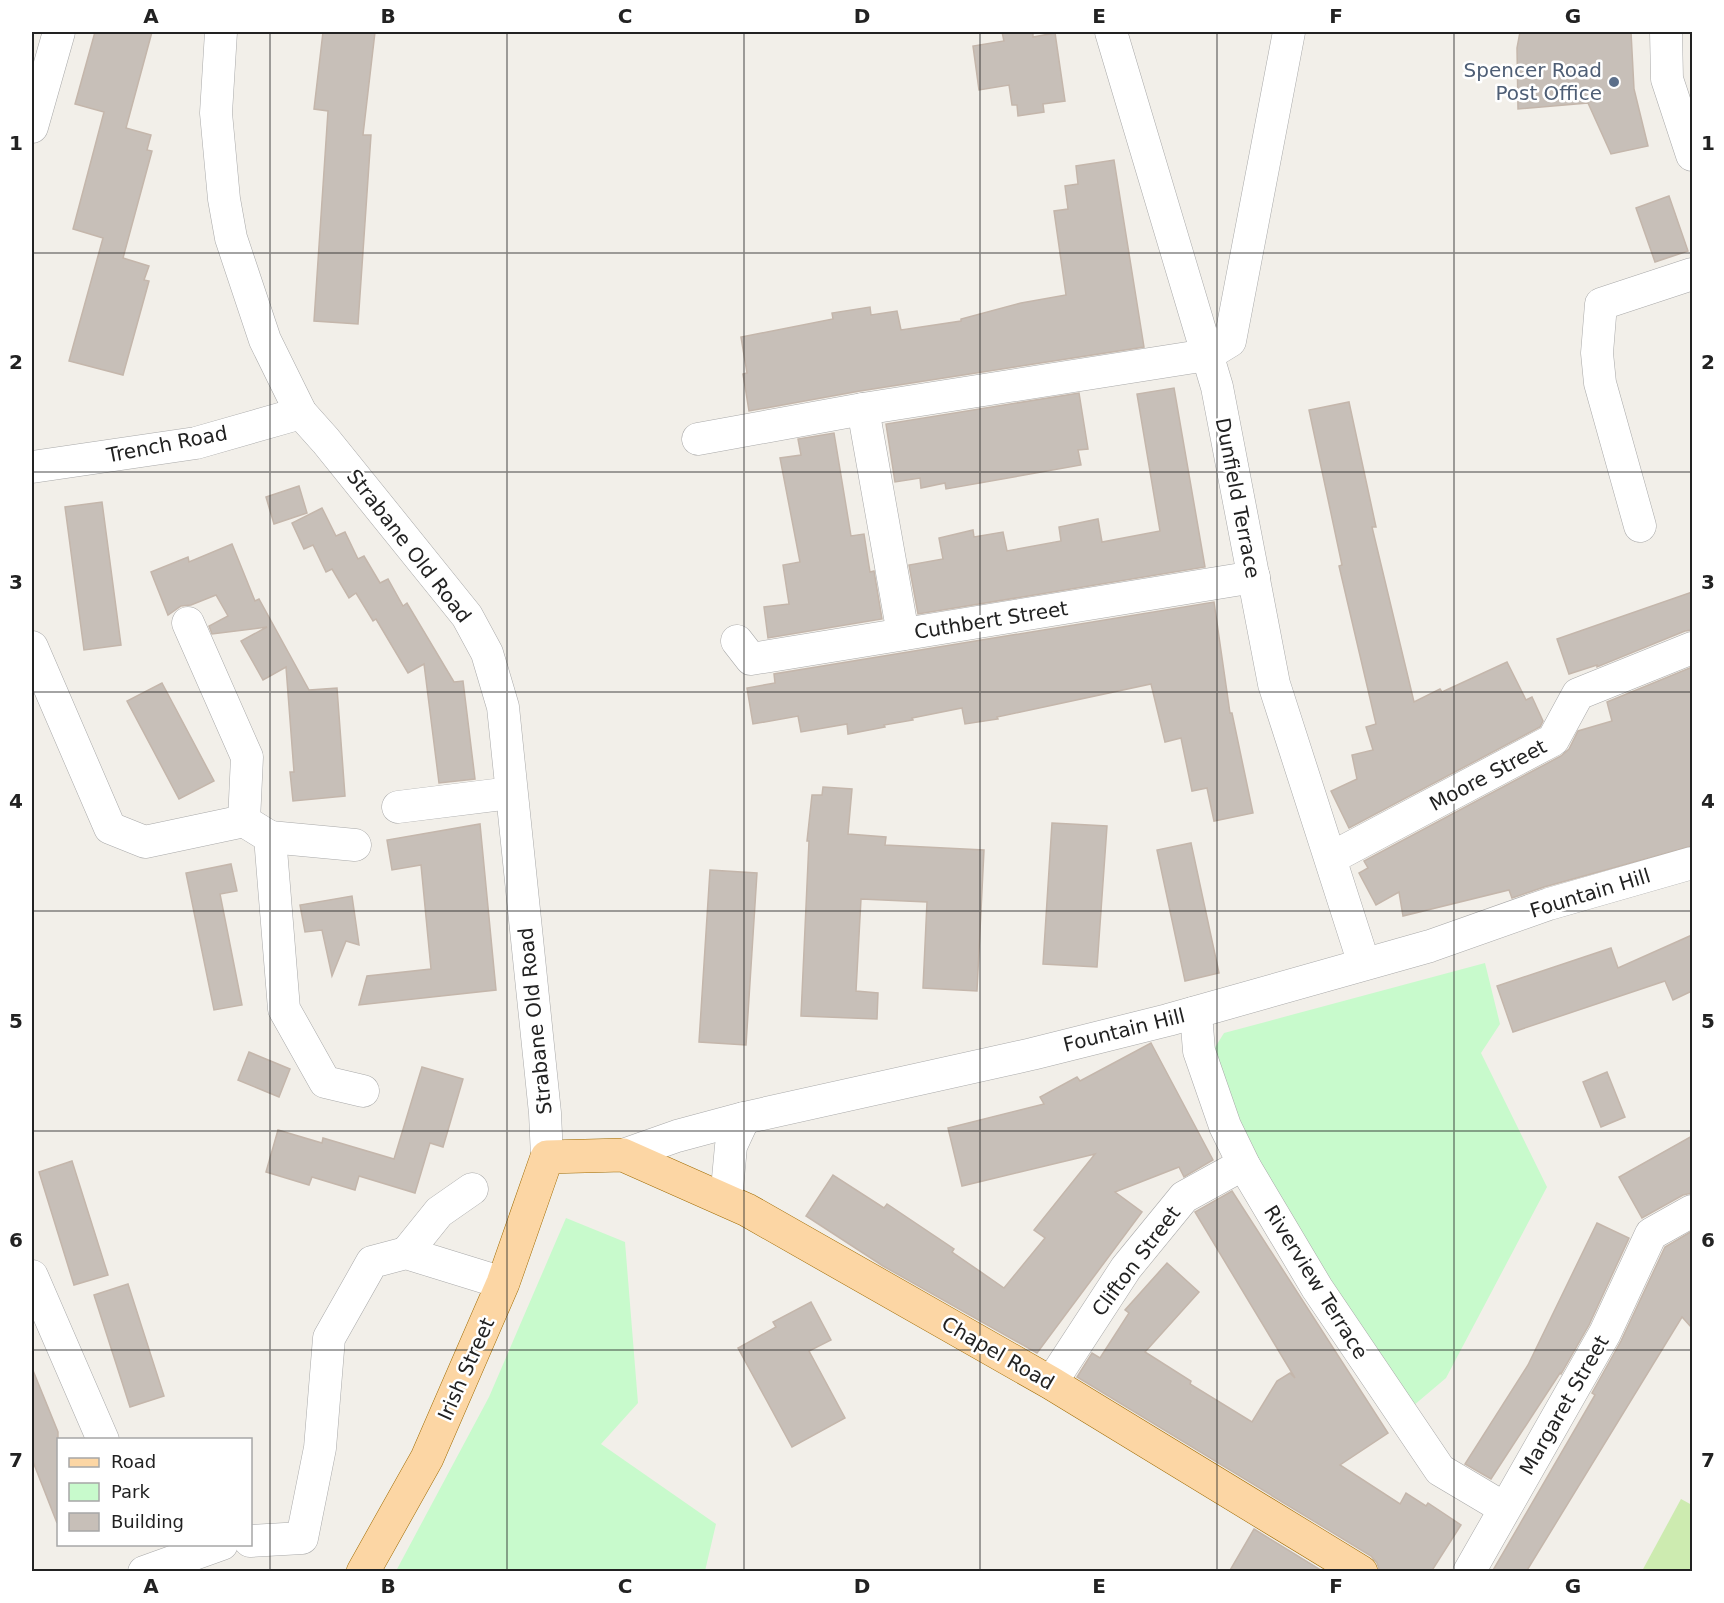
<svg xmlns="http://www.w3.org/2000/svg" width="1724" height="1603" font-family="'DejaVu Sans',sans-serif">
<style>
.grass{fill:#cdebb0}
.park{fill:#c8facc}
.building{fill:#c7bfb8;stroke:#c4b6ab;stroke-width:1.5}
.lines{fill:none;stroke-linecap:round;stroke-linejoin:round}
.minor-casing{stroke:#a9a9a9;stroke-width:33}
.major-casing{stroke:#a06b00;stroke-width:34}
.minor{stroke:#fff;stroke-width:32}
.major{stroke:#fcd6a4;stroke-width:33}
.grid{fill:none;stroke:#222;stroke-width:1.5;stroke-opacity:0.55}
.service-dot{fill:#5c6f8a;stroke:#fff;stroke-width:2}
.labels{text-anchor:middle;stroke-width:5;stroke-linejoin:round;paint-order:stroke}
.service-label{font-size:20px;fill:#4e5e75;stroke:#fff;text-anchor:end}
.street-label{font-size:20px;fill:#222;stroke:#fff}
.neatline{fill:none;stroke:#222;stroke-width:2}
.grid-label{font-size:20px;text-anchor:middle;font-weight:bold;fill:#222}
</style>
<rect width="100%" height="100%" fill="#f2efe9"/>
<polygon class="grass" points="1681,1499 1692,1505 1692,1571 1642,1571"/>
<g class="park">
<path d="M1485,963L1500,1024L1481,1053L1547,1187L1446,1378L1413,1406C1339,1293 1262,1182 1209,1057L1224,1033Z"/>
<polygon points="566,1218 625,1242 638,1403 601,1444 716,1524 705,1571 396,1571 489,1397"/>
</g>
<g class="building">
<polygon points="95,32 152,32 126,128 151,135 147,150 152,151 123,258 149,266 144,280 149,281 123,375 69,361 103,238 73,229 104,112 75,104"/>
<polygon points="323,32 375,32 363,135 371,135 358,324 314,321 328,111 314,109"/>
<polygon points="1002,32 1033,32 1033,37 1055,33 1065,101 1043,104 1044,112 1018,116 1017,105 1012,105 1009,85 979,90 973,46 1004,41"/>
<polygon points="1520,32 1631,32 1634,89 1648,146 1611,154 1588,103 1518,109 1517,48"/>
<polygon points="1114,160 1144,347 860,391 749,411 743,374 747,373 741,337 833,319 832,313 870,307 871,315 897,311 901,330 961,321 961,319 1021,303 1066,295 1054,211 1068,209 1065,186 1078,184 1076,166"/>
<polygon points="1669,196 1688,251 1655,262 1636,208"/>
<polygon points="1174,388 1205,567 918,614 909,565 943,559 939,538 973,530 974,537 1003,532 1007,551 1061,541 1059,527 1098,519 1102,542 1160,531 1137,394"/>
<polygon points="1079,393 1088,449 1078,450 1081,465 946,489 945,483 921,488 920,478 895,482 886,424"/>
<polygon points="1349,402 1376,527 1372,527 1414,702 1440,689 1442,692 1507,662 1526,700 1532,697 1543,721 1540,727 1349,828 1331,791 1357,779 1352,755 1373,750 1366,727 1376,724 1339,566 1342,565 1309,410"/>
<polygon points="834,433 851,536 864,534 870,572 874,571 882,619 768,638 764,607 789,604 783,565 800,562 780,458 801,455 798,439"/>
<polygon points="299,486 307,513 274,524 266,497"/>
<polygon points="102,502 121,645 84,650 65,507"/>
<polygon points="322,508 336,536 345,532 358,559 364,556 380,583 388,579 403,606 407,603 454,682 463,681 475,779 439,783 424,664 408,673 376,619 373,621 356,593 349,598 332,569 326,572 313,545 304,549 292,523"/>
<polygon points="232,544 255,601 259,599 309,690 337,688 345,796 293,801 290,772 294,772 286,667 263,680 241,641 267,627 212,634 209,626 228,616 216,595 191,605 181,606 168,615 151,572 188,557 189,562"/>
<polygon points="1692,592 1692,630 1685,631 1597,667 1597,665 1569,674 1557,639"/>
<polygon points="1214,602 1230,713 1232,713 1253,813 1214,821 1207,788 1192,791 1181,738 1165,742 1151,684 997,717 998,719 965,724 962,708 912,718 913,720 884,725 885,727 848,734 847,724 801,732 798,716 753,724 747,688 775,683 774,674"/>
<polygon points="1692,667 1692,846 1544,887 1512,898 1509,890 1403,916 1399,892 1376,905 1359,873 1368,868 1364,861 1561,756 1569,749 1578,731 1612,721 1607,702"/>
<polygon points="162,683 214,781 179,799 127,701"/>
<polygon points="823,787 852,789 848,834 886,837 885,845 984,850 977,991 923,988 927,902 861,899 856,991 878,993 877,1019 801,1016 809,841 807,841 812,795 822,795"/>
<polygon points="1052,823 1107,826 1097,967 1043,964"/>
<polygon points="480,824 496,990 359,1005 367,976 431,969 421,865 392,870 387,840"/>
<polygon points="1191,843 1219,973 1185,981 1157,850"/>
<polygon points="231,864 237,891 220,894 242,1005 214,1010 186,873"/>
<polygon points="710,870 757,873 746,1045 699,1042"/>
<polygon points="352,896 359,945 346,941 332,976 322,930 305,932 300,905"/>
<polygon points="1692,935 1692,991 1673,1000 1665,981 1513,1032 1497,986 1611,948 1618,968"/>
<polygon points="1151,1043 1213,1160 1184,1177 1179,1167 1115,1192 1142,1212 1037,1353 883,1266 806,1216 833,1175 884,1208 887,1204 954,1249 952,1252 1004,1288 1045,1238 1034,1230 1095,1154 962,1186 948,1128 1044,1104 1040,1097 1077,1077 1080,1081"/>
<polygon points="249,1052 290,1069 279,1097 238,1080"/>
<polygon points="422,1067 463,1079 443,1147 430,1143 415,1193 359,1176 355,1190 312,1177 309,1185 266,1172 278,1130 322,1143 323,1138 394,1159"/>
<polygon points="1607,1072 1625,1117 1601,1127 1583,1082"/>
<polygon points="1692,1136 1692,1193 1683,1195 1642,1218 1619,1177"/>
<polygon points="72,1161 108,1275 74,1285 39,1172"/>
<polygon points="1232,1191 1388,1433 1340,1465 1400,1504 1406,1493 1426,1506 1428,1503 1461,1525 1431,1572 1380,1572 1377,1563 1371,1556 1077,1377 1092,1353 1100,1358 1129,1313 1125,1310 1167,1263 1199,1292 1145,1352 1191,1381 1190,1384 1252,1422 1277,1381 1290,1373 1295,1378 1195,1212"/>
<polygon points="1597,1223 1629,1238 1589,1325 1561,1374 1560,1373 1491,1479 1465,1464 1528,1365"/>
<polygon points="1692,1231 1692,1328 1682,1317 1526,1572 1492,1572 1595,1395 1592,1393 1621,1341 1665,1247"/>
<polygon points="128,1284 164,1396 130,1407 94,1295"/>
<polygon points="811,1302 831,1340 809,1351 845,1418 792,1447 738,1348 776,1327 773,1322"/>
<polygon points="32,1368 58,1432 57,1523 32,1459"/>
<polygon points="1254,1529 1324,1572 1229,1572"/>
</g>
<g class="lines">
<g class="minor-casing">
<g id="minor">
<polyline points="221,32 216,113 224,199 231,238 265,340 301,413 326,441 467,616 487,653 503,707 545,1113 547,1157"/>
<polyline points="1111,32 1217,387 1274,684 1364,964"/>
<polyline points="1666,32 1667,79 1692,155"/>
<polyline points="32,127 59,32"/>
<polyline points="863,409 903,634"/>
<polyline points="698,439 863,409 1207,355 1230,341 1289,32"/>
<polyline points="32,467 196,443 301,413"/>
<polyline points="1640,526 1600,383 1597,353 1601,304 1692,274"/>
<polyline points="188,623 247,757 244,821 270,837 284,1009 325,1082 363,1091"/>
<polyline points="737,641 751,659 1254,577"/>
<polyline points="32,647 110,828 145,842 244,821"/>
<polyline points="398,807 511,793"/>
<polyline points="270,837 355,845"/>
<polyline points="1331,858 1553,740 1578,694 1692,648"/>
<polyline points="1193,1013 1197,1026 1199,1051 1225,1126 1245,1167 1317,1288 1440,1470 1504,1508"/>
<polyline points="623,1155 677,1136 744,1118 1032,1054 1168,1020 1430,946 1549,904 1692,863"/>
<polyline points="726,1200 731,1146 744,1118"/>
<polyline points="406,1253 439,1212 472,1189"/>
<polyline points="32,1276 103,1440"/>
<polyline points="1051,1383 1126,1268 1184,1197 1233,1170 1245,1167"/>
<polyline points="250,1541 302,1538 320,1448 329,1338 372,1262 406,1253 503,1283"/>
<polyline points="144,1572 222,1544"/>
<polyline points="1469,1572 1605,1333 1651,1234 1692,1211"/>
</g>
</g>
<g class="major-casing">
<polyline id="major" points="363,1572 427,1458 503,1283 547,1157 623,1155 747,1210 1051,1383 1361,1572"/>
</g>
<use href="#minor" class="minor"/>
<use href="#major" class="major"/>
</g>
<path class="grid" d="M270,32V1572M507,32V1572M744,32V1572M980,32V1572M1217,32V1572M1454,32V1572M32,253H1692M32,472H1692M32,692H1692M32,911H1692M32,1131H1692M32,1350H1692"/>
<circle class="service-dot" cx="1614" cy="82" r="6"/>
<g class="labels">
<g class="service-label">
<text x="1602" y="77">Spencer Road<tspan x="1602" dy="23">Post Office</tspan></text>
</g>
<g class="street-label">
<text transform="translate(167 444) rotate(-11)" y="7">Trench Road</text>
<text transform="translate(1238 498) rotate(79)" y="7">Dunfield Terrace</text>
<text transform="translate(409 546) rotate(52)" y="7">Strabane Old Road</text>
<text transform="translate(991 620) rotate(-9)" y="7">Cuthbert Street</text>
<text transform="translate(1488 775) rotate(-28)" y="7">Moore Street</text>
<text transform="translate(1590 893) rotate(-17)" y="7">Fountain Hill</text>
<text transform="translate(535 1021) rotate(-96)" y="7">Strabane Old Road</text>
<text transform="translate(1124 1030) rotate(-14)" y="7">Fountain Hill</text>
<text transform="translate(1136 1261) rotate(-53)" y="7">Clifton Street</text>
<text transform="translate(1316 1282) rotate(58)" y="7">Riverview Terrace</text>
<text transform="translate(998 1353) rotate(30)" y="7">Chapel Road</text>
<text transform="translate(466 1369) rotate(-66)" y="7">Irish Street</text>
<text transform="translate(1564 1405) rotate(-60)" y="7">Margaret Street</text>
</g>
</g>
<rect width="1724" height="1603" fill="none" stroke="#ffffff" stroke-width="66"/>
<rect x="57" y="1438" width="195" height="108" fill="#ffffff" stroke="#a7a7a7" stroke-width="1.5"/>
<rect x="69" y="1458" width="30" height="9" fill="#fcd6a4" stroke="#a7a7a7" stroke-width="1.5"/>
<text x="111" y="1468" font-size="18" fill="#222222">Road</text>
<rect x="69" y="1483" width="30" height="18" fill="#c8facc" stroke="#a7a7a7" stroke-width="1.5"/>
<text x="111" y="1498" font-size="18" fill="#222222">Park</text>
<rect x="69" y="1513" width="30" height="18" fill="#c7bfb8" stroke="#a7a7a7" stroke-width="1.5"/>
<text x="111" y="1528" font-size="18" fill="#222222">Building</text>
<rect x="33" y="33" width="1658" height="1537" class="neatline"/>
<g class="grid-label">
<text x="151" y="23">A</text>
<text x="388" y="23">B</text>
<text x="625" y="23">C</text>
<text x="862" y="23">D</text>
<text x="1099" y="23">E</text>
<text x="1336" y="23">F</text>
<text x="1573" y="23">G</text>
<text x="16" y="150">1</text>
<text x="1708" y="150">1</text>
<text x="16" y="369">2</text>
<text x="1708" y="369">2</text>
<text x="16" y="589">3</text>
<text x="1708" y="589">3</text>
<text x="16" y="808">4</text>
<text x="1708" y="808">4</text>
<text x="16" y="1028">5</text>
<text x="1708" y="1028">5</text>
<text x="16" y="1247">6</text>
<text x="1708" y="1247">6</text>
<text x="16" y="1467">7</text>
<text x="1708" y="1467">7</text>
<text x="151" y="1593">A</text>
<text x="388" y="1593">B</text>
<text x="625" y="1593">C</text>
<text x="862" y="1593">D</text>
<text x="1099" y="1593">E</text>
<text x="1336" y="1593">F</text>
<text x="1573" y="1593">G</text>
</g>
</svg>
